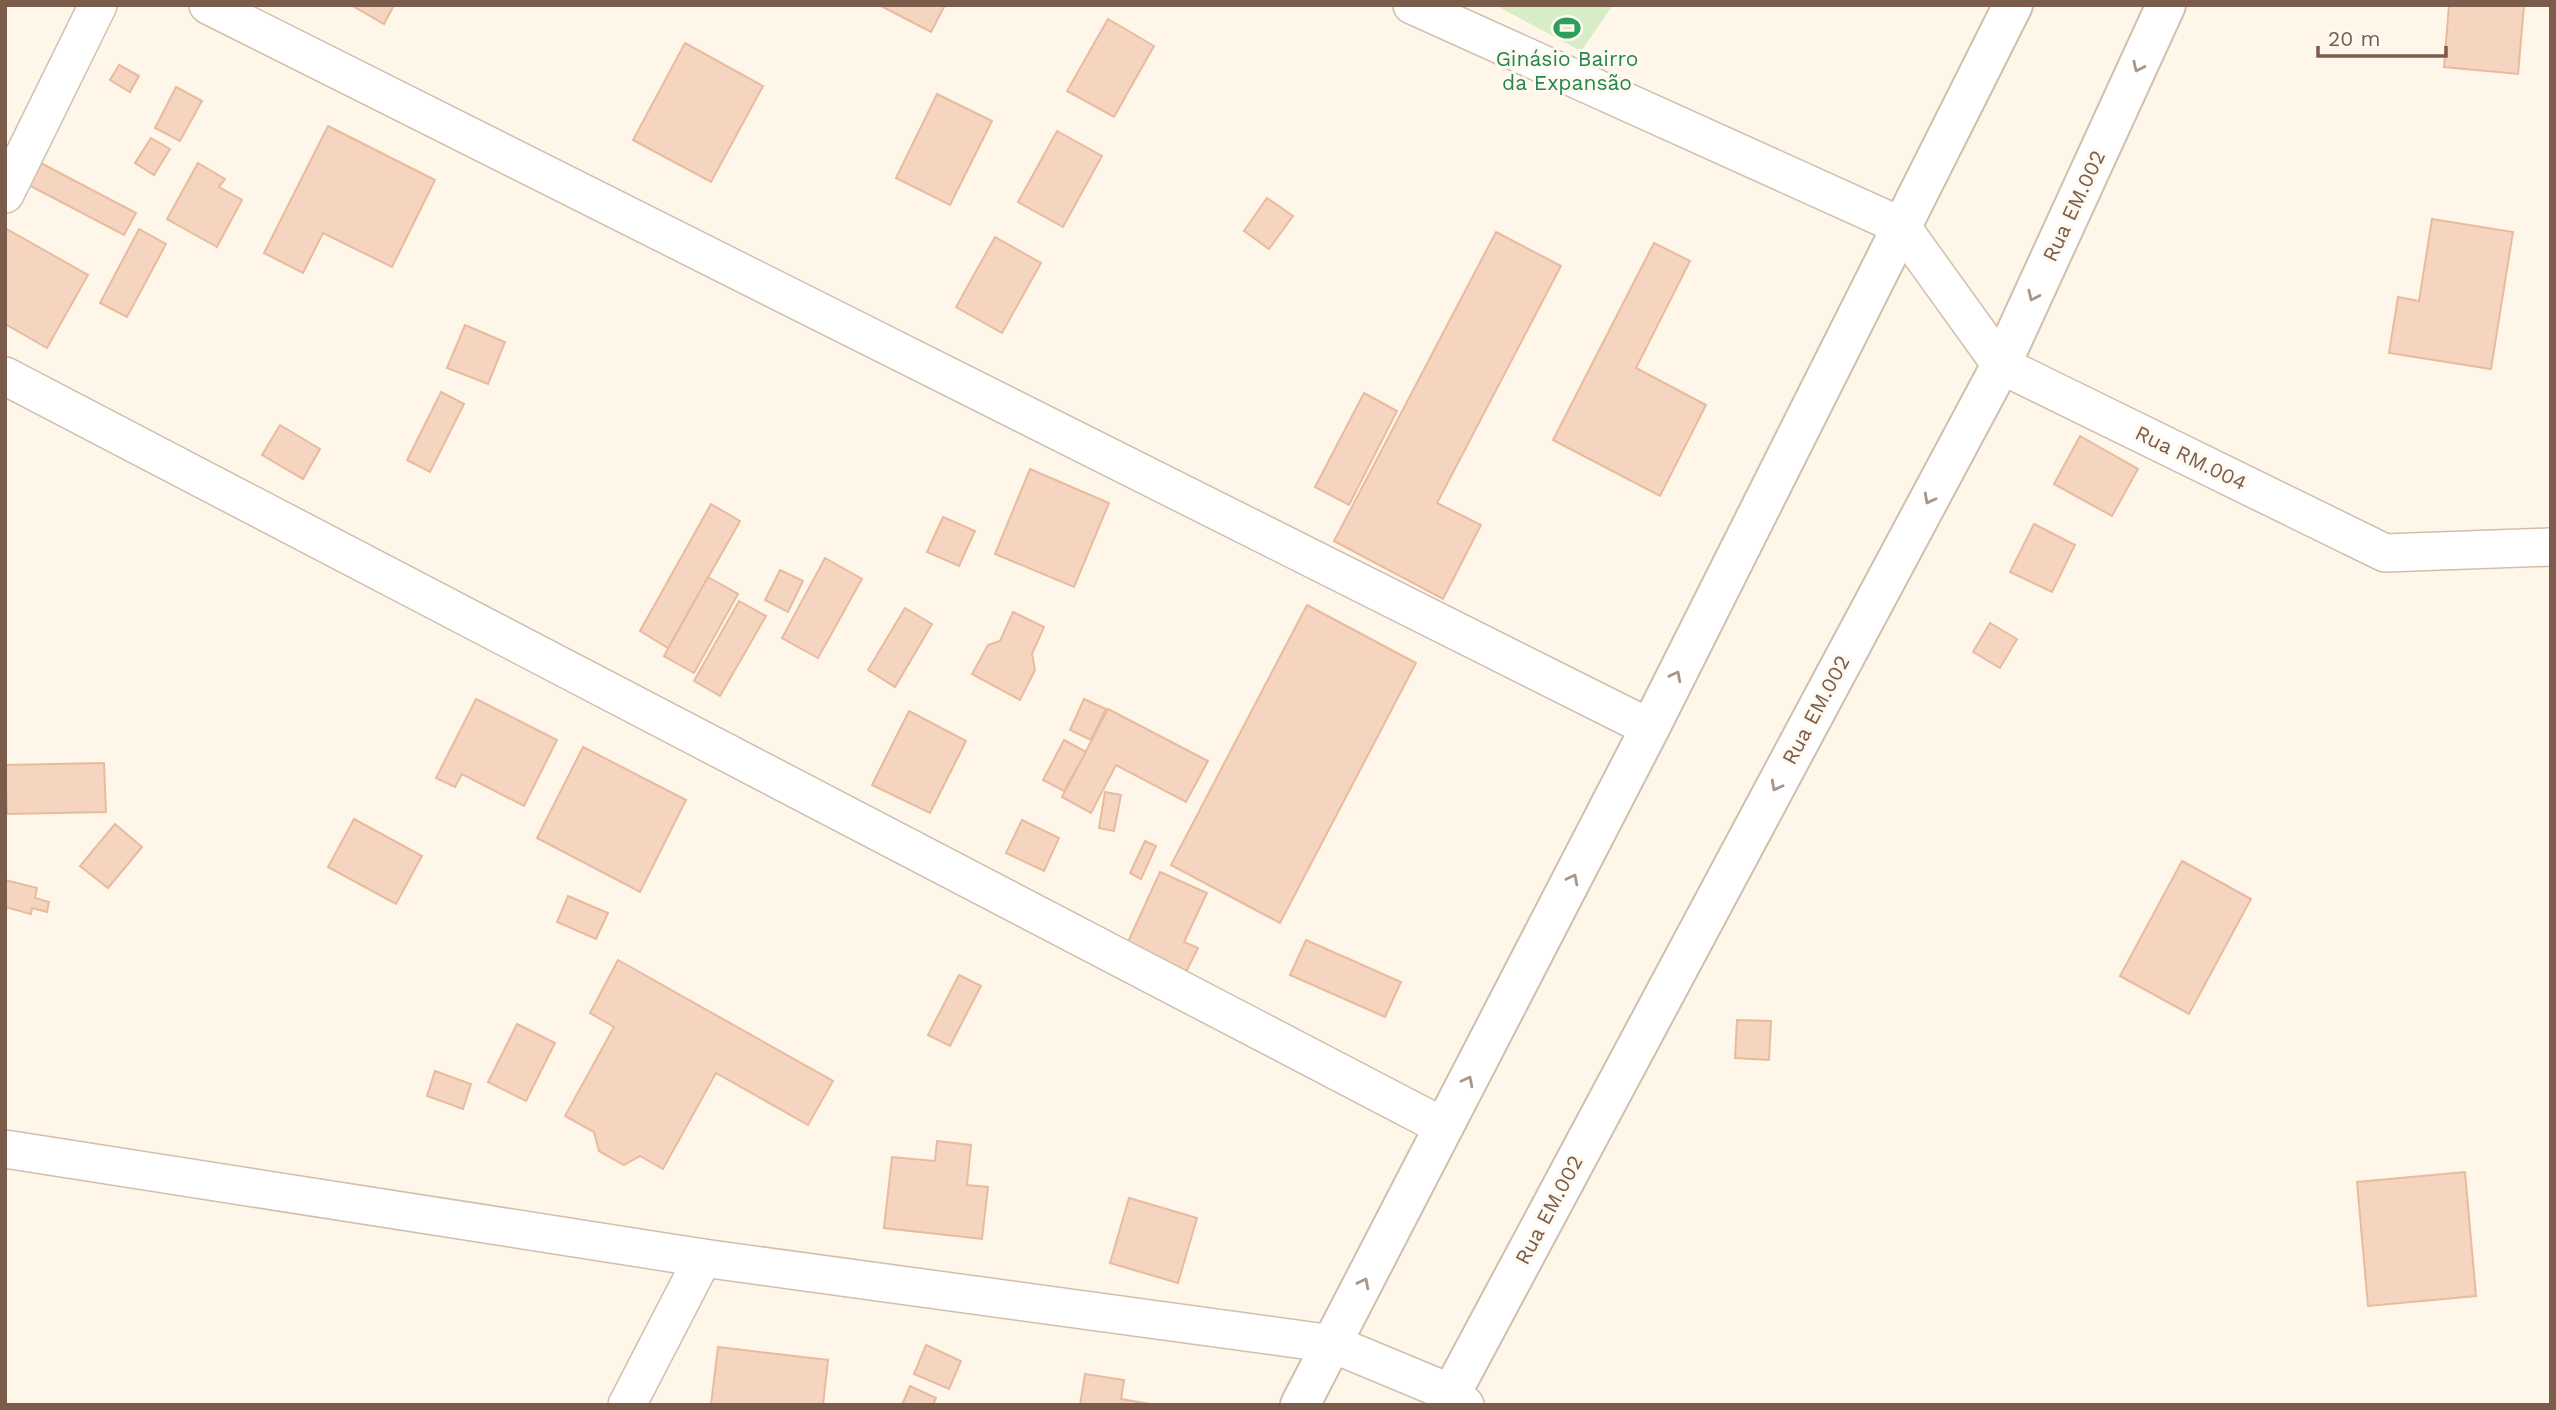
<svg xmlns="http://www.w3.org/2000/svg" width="2556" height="1410" font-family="'Work Sans',sans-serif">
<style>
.green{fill:#d6edc6}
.building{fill:#f5d5bf;stroke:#e8bb9f;stroke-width:2}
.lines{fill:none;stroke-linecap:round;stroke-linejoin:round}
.minor-casing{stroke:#d2bead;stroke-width:40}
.tertiary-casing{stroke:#d2bead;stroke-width:42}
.minor{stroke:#fff;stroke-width:37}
.tertiary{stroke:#fff;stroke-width:38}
.oneway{stroke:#a99589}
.labels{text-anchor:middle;stroke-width:6;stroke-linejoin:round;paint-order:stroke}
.leisure-label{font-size:21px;fill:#27864d;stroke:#fffaf1}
.street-label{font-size:21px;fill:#7b5c4a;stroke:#fffaf1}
</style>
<rect width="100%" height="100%" fill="#fef6e9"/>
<polygon class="green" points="1495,5 1613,5 1581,51"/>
<g class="building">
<polygon points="351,5 394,5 384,24"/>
<polygon points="879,5 945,5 931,32"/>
<polygon points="2449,5 2524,6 2518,74 2444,67"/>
<polygon points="1108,19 1154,46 1114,117 1067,91"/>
<polygon points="685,43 763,86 711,182 633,140"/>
<polygon points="119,65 139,76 130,92 110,80"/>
<polygon points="176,87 202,101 180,141 155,128"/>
<polygon points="937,94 992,121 950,205 896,178"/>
<polygon points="328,126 435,180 392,267 323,233 303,273 264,253"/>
<polygon points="1057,131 1102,156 1063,227 1018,202"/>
<polygon points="151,138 170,149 154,175 135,163"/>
<polygon points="35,160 136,213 124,235 23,182"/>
<polygon points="198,163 225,179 219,187 242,200 217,247 167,219"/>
<polygon points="1267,198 1293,216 1269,249 1244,231"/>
<polygon points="2432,219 2513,232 2491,369 2389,353 2398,297 2419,301"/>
<polygon points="5,228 88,275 47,348 5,324"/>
<polygon points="139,229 166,244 127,317 100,303"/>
<polygon points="1496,232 1561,266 1437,503 1481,525 1443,599 1334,541"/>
<polygon points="995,237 1041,263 1002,333 956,307"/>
<polygon points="1654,243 1690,261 1636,368 1706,405 1660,496 1553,440"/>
<polygon points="465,325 505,342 488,384 447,368"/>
<polygon points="441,392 464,404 430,472 407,460"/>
<polygon points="1364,393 1397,411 1349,505 1315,487"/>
<polygon points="280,425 320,449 303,479 262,455"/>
<polygon points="2080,436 2138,469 2112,516 2054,484"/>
<polygon points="1030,469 1109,503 1074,587 995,554"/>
<polygon points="711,504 740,521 668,648 640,631"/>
<polygon points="943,517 975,531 959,566 927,552"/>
<polygon points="2034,524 2075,545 2052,592 2010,572"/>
<polygon points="825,558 862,579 818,658 782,638"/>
<polygon points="780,570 803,581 788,612 765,600"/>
<polygon points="708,577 738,594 694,673 664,656"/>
<polygon points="739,601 766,616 720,696 694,681"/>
<polygon points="1307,605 1416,663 1280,923 1171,865"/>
<polygon points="905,608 932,624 895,687 868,670"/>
<polygon points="1013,612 1044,627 1032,654 1035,670 1020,700 972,674 988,645 1000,641"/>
<polygon points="1990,623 2017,639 2000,668 1973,652"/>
<polygon points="476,699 557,740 524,806 462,774 455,787 436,778"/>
<polygon points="1084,699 1106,709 1091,740 1070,730"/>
<polygon points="1108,709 1208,761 1186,802 1116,765 1091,813 1062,797"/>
<polygon points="909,711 966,741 930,813 872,785"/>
<polygon points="1064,740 1086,752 1064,791 1043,780"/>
<polygon points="583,747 686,800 640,892 537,838"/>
<polygon points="104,763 106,812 7,814 5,765"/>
<polygon points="1105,792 1121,795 1114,831 1099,828"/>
<polygon points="354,819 422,856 396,904 328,867"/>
<polygon points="1022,820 1059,838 1044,871 1006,853"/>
<polygon points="115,824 142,847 108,888 80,866"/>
<polygon points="1145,841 1156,846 1141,879 1130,873"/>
<polygon points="2182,861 2251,899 2189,1014 2120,976"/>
<polygon points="1160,872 1207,893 1184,942 1198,948 1185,974 1126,946"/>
<polygon points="5,880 37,888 35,898 49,902 47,912 32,908 31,914 5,907"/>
<polygon points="568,896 608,913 596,939 557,922"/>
<polygon points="1306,940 1401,982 1385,1017 1290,975"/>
<polygon points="618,960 833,1081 808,1125 716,1073 663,1169 640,1156 624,1165 599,1151 594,1132 565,1116 614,1027 590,1013"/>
<polygon points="959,975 981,986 950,1046 928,1035"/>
<polygon points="1737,1020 1771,1021 1769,1060 1735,1058"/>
<polygon points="517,1024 555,1043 526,1101 488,1082"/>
<polygon points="435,1071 471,1084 463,1109 427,1096"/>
<polygon points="937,1141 971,1145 967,1185 988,1187 982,1239 884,1228 892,1157 935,1161"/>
<polygon points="2465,1172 2476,1296 2368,1306 2357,1182"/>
<polygon points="1129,1198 1197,1218 1178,1283 1110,1263"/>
<polygon points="926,1345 961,1361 949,1389 914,1374"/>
<polygon points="718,1347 828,1360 823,1405 711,1405"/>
<polygon points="1085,1374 1124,1380 1121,1399 1156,1405 1080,1405"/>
<polygon points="910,1386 936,1398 933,1405 902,1405"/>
</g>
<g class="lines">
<g class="minor-casing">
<g id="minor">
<polyline points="208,5 1650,728"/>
<polyline points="1412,5 1901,226 2001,365 2385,553 2551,547"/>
<polyline points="5,194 98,5"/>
<polyline points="5,376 1444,1127"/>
<polyline points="5,1149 703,1258 1333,1344 1451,1393 1465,1405"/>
<polyline points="627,1405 703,1258"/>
</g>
</g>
<g class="tertiary-casing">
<g id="tertiary">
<polyline points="1300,1405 1650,728 2013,5"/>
<polyline points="1445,1405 2001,365 2166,5"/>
</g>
</g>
<use href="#minor" class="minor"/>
<use href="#tertiary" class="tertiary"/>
</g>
<defs><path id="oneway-chevron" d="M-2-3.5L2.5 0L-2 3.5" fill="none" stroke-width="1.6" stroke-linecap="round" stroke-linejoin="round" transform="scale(1.75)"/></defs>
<g class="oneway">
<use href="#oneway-chevron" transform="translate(2138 67) rotate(115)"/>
<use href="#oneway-chevron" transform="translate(2033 296) rotate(115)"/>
<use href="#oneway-chevron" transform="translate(1929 499) rotate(118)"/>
<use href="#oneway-chevron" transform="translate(1676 676) rotate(-63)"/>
<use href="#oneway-chevron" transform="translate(1776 786) rotate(118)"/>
<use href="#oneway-chevron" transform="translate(1573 879) rotate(-63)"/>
<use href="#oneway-chevron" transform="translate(1468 1081) rotate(-63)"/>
<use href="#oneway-chevron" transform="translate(1364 1283) rotate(-63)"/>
</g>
<defs>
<g id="stadium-bare" transform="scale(2.1)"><path d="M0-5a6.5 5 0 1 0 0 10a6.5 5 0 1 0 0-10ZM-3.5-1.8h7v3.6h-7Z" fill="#2e9e5b" stroke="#fffaf1" stroke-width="2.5" paint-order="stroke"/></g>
</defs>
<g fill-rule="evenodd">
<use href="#stadium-bare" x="1567" y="28"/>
</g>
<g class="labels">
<g class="leisure-label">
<text x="1567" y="66">Ginásio Bairro<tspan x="1567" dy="24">da Expansão</tspan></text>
</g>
<g class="street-label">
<text transform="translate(2074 206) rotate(-65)" y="7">Rua EM.002</text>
<text transform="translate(2191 458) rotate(26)" y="7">Rua RM.004</text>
<text transform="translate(1816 710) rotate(-62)" y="7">Rua EM.002</text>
<text transform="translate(1549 1210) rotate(-62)" y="7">Rua EM.002</text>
</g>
</g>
<rect width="2556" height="1410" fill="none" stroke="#7b5c4a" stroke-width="14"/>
<path d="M2318 46v10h128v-10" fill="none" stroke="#7b5c4a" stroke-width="3.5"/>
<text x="2328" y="46" font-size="21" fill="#7b5c4a" stroke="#fffaf1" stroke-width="5" paint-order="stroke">20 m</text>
</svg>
